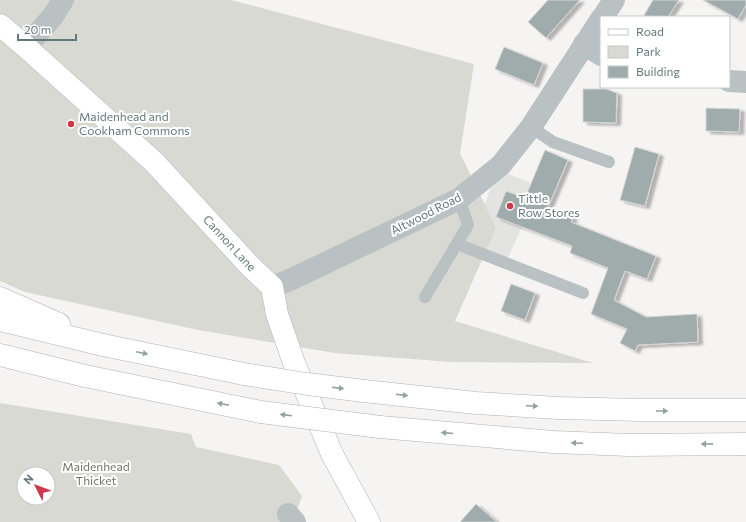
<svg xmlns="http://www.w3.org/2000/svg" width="746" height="522" font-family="Commissioner,sans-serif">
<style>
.built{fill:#e3e4e2}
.green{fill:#d8d9d2;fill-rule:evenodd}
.building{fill:#a0acac;stroke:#d6d6d5;filter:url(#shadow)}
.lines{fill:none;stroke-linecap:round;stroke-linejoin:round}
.secondary-casing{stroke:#adb6b7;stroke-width:23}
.highway-casing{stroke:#acb3b4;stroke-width:23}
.lane{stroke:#bac1c2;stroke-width:12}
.street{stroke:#bac1c2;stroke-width:22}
.secondary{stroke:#fff;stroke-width:22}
.highway{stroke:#fff;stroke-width:22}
.highway-bridge-casing{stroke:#acb3b4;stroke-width:23;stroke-linecap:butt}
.highway-bridge{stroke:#fff;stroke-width:22}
.oneway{fill:#92a1a2}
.poi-dot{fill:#d0374b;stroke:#fff;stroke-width:1.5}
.labels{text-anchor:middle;stroke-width:4;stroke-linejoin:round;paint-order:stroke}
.poi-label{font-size:12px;fill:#63797a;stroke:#fff;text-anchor:start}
.street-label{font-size:12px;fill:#63797a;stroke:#fff}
.park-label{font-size:12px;fill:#707865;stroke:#fff}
</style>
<defs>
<filter id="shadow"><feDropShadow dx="4.5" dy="2.5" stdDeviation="1" flood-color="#0004"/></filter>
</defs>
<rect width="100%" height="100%" fill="#f5f4f2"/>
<polygon class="built" points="509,174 540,187 507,260 470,244 494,179"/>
<g class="green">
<polygon points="0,0 231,0 474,64 460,153 496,228 455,321 593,363 451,362 335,353 198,330 25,292 0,281"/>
<path d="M0,403L191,434L196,447L279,465L302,496L293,522H0ZM24,474H48V498H24Z"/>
</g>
<g class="building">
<polygon points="548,0 580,0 546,38 528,22"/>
<polygon points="653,0 679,0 668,17 643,17"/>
<polygon points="703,0 746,0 746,5 738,19"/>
<polygon points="504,47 543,63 534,85 495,69"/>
<polygon points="583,89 606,89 617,93 616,123 583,122"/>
<polygon points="706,108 740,109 739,132 706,131"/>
<polygon points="635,147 659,154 645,206 620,200"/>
<polygon points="545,150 568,160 548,207 573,217 571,222 656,256 647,279 625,271 614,300 646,317 697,314 698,342 638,345 635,351 620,343 627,329 591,314 608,268 570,253 572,246 496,217 506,191 525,198"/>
<polygon points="511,284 535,293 525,320 501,311"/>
<polygon points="476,504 497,522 460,522"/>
</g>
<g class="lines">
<g class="secondary-casing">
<g id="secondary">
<path id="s1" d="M0,25L26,47L154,162L250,266L272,287L277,314L294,363L332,454L369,522"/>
</g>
</g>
<g class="highway-casing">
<g id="highway">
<polyline points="0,298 59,324"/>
<polyline points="0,320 103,345 244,374"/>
<polyline points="0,355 85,376 261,412"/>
<polyline points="364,391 476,403 558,408 639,410 746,410"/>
<polyline points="380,427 553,442 629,445 746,444"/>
</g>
</g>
<g class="lane">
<polyline points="531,127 553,142 609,162"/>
<polyline points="457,244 583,293"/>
<polyline points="425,297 468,225 459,199"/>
</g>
<g class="street">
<polyline points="603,17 614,0"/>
<polyline points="584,44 601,55"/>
<polyline points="26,47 53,16 63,0"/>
<polyline points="729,81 746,82"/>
<polyline points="272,287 292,279 459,199 501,165 531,127 601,19"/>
<polyline points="288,514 295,522"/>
</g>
<use href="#secondary" class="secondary"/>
<use href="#highway" class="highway"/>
<g class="highway-bridge-casing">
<g id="highway-bridge">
<polyline points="244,374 307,384 364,391"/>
<polyline points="261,412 380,427"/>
</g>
</g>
<use href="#highway-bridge" class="highway-bridge"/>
</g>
<defs><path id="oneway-solid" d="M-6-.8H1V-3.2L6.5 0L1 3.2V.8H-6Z"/></defs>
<g class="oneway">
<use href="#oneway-solid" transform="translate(142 353) rotate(12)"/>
<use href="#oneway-solid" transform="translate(338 388) rotate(7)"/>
<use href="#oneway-solid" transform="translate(402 395) rotate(7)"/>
<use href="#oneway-solid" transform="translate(223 404) rotate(-169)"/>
<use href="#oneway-solid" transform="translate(532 406) rotate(3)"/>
<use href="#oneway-solid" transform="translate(662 411)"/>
<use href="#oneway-solid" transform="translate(286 415) rotate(-173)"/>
<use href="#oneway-solid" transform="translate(447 433) rotate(-175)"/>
<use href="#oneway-solid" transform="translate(577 443) rotate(-178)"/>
<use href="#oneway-solid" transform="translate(707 444) rotate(179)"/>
</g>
<g class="poi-dot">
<circle cx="71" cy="124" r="4"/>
<circle cx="510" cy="206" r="4"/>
</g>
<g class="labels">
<g class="poi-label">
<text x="79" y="121">Maidenhead and<tspan x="79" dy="14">Cookham Commons</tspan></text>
<text x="518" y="203">Tittle<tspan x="518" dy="14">Row Stores</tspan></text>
</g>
<g class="street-label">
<text transform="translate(426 214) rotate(-27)" y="4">Altwood Road</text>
<text dy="4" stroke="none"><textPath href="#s1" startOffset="317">Cannon Lane</textPath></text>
</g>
<g class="park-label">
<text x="96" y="471">Maidenhead<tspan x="96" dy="14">Thicket</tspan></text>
</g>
</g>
<rect x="600" y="16" width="130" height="72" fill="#ffffff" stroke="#c1c9ca"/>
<rect x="608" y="29" width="20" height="6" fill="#ffffff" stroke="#c1c9ca"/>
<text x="636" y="36" font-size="12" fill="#63797a">Road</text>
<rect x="608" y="46" width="20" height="12" fill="#d8d9d2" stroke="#c1c9ca"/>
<text x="636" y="56" font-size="12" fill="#63797a">Park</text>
<rect x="608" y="66" width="20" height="12" fill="#a0acac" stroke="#c1c9ca"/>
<text x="636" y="76" font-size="12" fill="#63797a">Building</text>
<g transform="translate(36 486) rotate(312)"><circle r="19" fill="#ffffff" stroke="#c1c9ca"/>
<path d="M0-3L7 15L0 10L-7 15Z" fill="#d0374b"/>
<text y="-6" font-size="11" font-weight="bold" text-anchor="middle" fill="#63797a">N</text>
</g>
<path d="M18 34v6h58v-6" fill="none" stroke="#63797a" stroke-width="2"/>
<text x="24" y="34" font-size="12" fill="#63797a" stroke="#ffffff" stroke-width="3" paint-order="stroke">20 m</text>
</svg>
